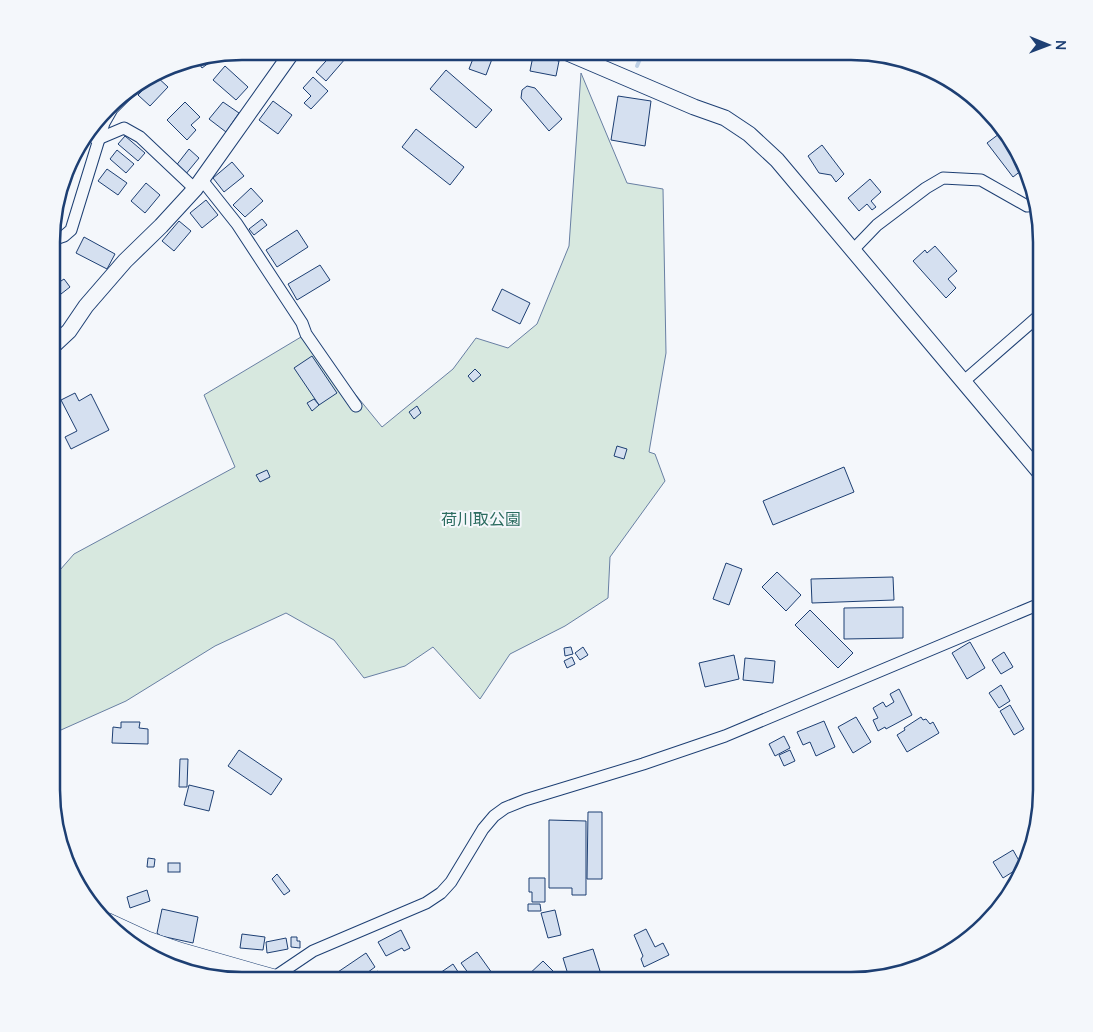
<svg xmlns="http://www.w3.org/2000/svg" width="1093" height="1032" font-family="Manrope,'Noto Sans JP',sans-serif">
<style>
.green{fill:#d7e8df;stroke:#687fa3}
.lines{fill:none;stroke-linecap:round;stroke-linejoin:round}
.stream{stroke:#bed0e5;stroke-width:4}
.building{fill:#d5e0f0;stroke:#1d3f73}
.street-casing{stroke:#1d3f73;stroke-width:13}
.secondary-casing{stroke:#1d3f73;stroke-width:17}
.primary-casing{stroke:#1d3f73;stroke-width:19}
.street{stroke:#f4f7fb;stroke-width:11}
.secondary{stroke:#f4f7fb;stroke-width:15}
.primary{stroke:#f4f7fb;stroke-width:18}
.labels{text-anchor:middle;stroke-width:4;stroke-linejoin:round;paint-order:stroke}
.park-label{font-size:16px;fill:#2c6c60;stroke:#f4f7fb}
.rim{fill:none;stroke:#1d3f73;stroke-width:2.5}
</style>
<rect width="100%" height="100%" fill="#f4f7fb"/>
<polygon class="green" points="581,73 627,183 663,189 666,353 649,452 655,454 665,481 610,557 608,598 565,626 510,654 480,699 433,647 405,666 364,678 334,640 286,613 215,646 126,701 52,734 53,578 74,554 235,467 204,395 306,334 382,427 453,369 476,338 508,348 537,324 569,246"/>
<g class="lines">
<polyline class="stream" points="637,66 643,52"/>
</g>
<g class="building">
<polygon points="260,51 272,51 266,57"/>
<polygon points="335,51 352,51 326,81 316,72"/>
<polygon points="476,51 495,51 486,75 469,69"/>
<polygon points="216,56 217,57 202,68 196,59"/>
<polygon points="533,56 559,61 556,76 530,71"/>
<polygon points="225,66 248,87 236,100 213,80"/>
<polygon points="446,70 492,110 476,128 430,89"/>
<polygon points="156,76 168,87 150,106 138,95"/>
<polygon points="313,77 328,91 311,109 304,103 311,96 303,88"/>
<polygon points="527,86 535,88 562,119 549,131 521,98 522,90"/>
<polygon points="618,96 651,101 645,146 611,140"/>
<polygon points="273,101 292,115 278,134 259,120"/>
<polygon points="185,102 200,117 191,125 196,130 187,140 167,120"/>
<polygon points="223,102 239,113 226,132 209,119"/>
<polygon points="416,129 464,167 450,185 402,147"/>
<polygon points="1003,131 1026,167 1013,177 987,143"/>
<polygon points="125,136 145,153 138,161 118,144"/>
<polygon points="82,140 88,143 79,161 73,157 77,147"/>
<polygon points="822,145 844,174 836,182 831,175 819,173 808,156"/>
<polygon points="189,149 199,158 185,175 175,167"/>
<polygon points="117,150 134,164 126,173 110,159"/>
<polygon points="232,162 244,176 224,192 213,178"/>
<polygon points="107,169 127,183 118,195 98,181"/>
<polygon points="870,179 881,192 871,201 876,207 872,210 867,204 859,211 848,198"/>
<polygon points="146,183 160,195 145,213 131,201"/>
<polygon points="251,188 263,201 245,217 233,205"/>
<polygon points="206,200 218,215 202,228 190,213"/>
<polygon points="262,219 267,225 254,235 249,229"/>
<polygon points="179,221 191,231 174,251 162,241"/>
<polygon points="297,230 308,247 277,267 266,250"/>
<polygon points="84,237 115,254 107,269 76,253"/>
<polygon points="935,246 957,271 948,279 956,288 946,298 913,261 925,250 927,253"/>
<polygon points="320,265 330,280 297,300 288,284"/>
<polygon points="64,279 70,287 61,294 55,285"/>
<polygon points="502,289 530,303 520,324 492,310"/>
<polygon points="312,356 337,393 319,405 294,368"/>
<polygon points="475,369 481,375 473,382 468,376"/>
<polygon points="75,393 79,401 91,394 109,430 71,449 65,437 77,431 61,400"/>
<polygon points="314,399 319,405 312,411 307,403"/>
<polygon points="417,406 421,413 414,419 409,412"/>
<polygon points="617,446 627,449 624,459 614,456"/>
<polygon points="844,467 854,492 773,525 763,501"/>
<polygon points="267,470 270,477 260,482 256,475"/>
<polygon points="726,563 742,569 729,605 713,599"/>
<polygon points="777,572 801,595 786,611 762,587"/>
<polygon points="893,577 894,600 812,603 811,579"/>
<polygon points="903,607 903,638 844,639 844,608"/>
<polygon points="810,610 853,653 838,668 795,625"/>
<polygon points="970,642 985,668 967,679 952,653"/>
<polygon points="571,647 573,654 565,656 564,648"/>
<polygon points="583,647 588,655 580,660 575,653"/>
<polygon points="1004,652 1013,667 1001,674 992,660"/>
<polygon points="734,655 739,679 705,687 699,663"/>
<polygon points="572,657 575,664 567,668 564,661"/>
<polygon points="745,658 775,661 773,683 743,680"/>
<polygon points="1042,662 1042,675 1035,666"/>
<polygon points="1001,685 1010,701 999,708 989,693"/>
<polygon points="899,689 912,715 886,729 885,727 878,731 873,720 878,718 873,708 883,702 886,707 894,702 890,694"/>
<polygon points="1010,705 1024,729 1014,735 1000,711"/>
<polygon points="856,717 871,742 853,753 838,727"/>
<polygon points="921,717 923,720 926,719 930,724 933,722 939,733 907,752 897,735 905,730 904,728"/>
<polygon points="824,721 835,747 816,756 810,742 803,745 797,732"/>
<polygon points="121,722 140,722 139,728 148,729 148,744 112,743 113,727 121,728"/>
<polygon points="1042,735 1042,746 1037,737"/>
<polygon points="784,736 790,748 775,756 769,744"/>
<polygon points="239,750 282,779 271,795 228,766"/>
<polygon points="790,750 795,761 784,766 779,755"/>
<polygon points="180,759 188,759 187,787 179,787"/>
<polygon points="189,785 214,791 209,811 184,805"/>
<polygon points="588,812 602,812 602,879 587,879"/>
<polygon points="549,820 586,821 586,895 572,895 572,888 549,888"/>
<polygon points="1013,850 1022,866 1003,878 993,862"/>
<polygon points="148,858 155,859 154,867 147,867"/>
<rect x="168" y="863" width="12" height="9"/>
<polygon points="277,874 290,891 284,895 272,879"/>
<polygon points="529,878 545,878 545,902 532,902 532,892 529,892"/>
<polygon points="147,890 150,901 130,908 127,897"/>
<polygon points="528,904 540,904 541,911 528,911"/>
<polygon points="162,909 198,917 193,943 161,936 157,933"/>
<polygon points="555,910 561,935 548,938 541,913"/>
<polygon points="646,929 655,947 663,943 669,955 644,967 641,959 643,956 634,935"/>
<polygon points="401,930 410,948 404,951 402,948 386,956 378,942"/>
<polygon points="242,934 265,937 263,950 240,948"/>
<polygon points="291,937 297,937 297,941 300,941 300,948 291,947"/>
<polygon points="286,938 288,949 267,953 266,942"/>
<polygon points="593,949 600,971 570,981 563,958"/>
<polygon points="477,952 492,973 481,981 474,981 461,963"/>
<polygon points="366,953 375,967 356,981 336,981 332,976"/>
<polygon points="543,961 554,972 546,981 527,981 525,978"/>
<polygon points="453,964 464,981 445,981 440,973"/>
<polygon points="378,971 383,981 365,981 364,979"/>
<polygon points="432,975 436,981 424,981"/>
<polygon points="519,975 523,981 512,981"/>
</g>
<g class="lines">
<g class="street-casing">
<g id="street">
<polyline points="87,135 98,139 124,128 140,137 195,189"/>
<polyline points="202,180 237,224 302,323 306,334 356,406"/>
<polyline points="55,239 64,236 71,230 104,123 112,109 131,90"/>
<polyline points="852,251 877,225 926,188 943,178 981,180 1027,206 1036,205"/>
<polyline points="963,382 1041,314"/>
<polyline points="273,978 313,951 426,903 441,893 451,882 483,829 494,816 505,808 525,800 643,764 725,736 1042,603"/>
</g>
</g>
<g class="secondary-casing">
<g id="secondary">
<polyline points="563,51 694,107 725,118 749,134 777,160 1042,475"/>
<polyline points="54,345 69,331 86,306 125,261 161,226 195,189 293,51"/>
</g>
</g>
<g class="primary-casing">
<polyline id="primary" points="107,922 146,940 181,952 283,981"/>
</g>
<use href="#street" class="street"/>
<use href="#secondary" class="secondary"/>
<use href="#primary" class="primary"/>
</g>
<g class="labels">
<g class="park-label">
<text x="481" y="525">荷川取公園</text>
</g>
</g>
<path d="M0 0H1093V1032H0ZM242 60H851A182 182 0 0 1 1033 242V790A182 182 0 0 1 851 972H242A182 182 0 0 1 60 790V242A182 182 0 0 1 242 60Z" fill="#f4f7fb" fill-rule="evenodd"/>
<path class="rim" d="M242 60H851A182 182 0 0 1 1033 242V790A182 182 0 0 1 851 972H242A182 182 0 0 1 60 790V242A182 182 0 0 1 242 60Z"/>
<g transform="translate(1048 45) rotate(91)" stroke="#f4f7fb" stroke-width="4" paint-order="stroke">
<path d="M0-4L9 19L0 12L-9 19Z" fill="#1d3f73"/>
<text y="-8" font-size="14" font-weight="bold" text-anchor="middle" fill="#1d3f73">N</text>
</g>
</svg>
